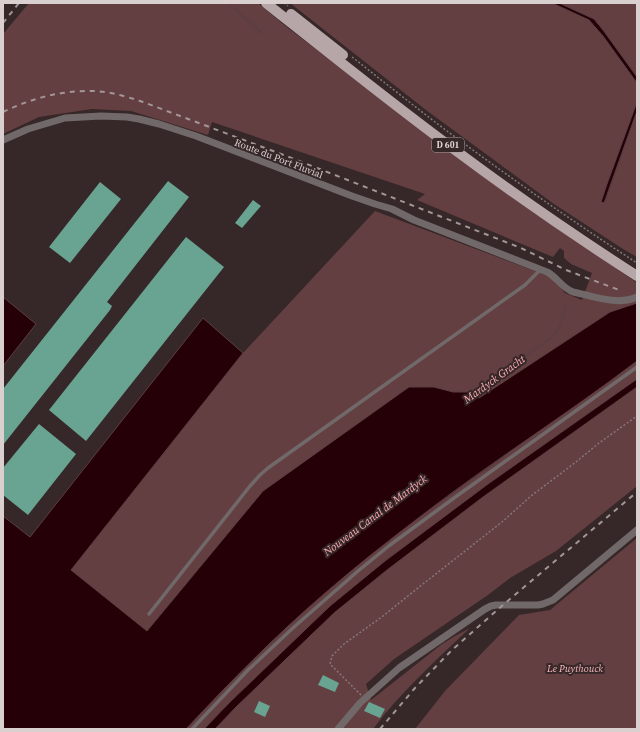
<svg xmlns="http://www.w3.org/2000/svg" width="640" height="732" font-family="'Source Serif 4',serif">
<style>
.green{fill:#643f42}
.water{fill:#250107;stroke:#5b3f43}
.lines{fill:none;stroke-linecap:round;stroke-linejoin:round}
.stream{stroke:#5b3f43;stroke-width:2}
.building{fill:#69a392}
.path{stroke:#847778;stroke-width:1.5;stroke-dasharray:2 2;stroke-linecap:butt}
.lane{stroke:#716969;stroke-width:3.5}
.street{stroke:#716969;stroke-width:7}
.primary{stroke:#b7a6a7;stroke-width:10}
.rail{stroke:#a29697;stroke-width:2;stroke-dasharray:5 5;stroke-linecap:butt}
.labels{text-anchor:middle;stroke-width:4;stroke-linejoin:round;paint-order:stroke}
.shield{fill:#362728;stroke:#a99d9e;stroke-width:1}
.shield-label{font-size:9px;font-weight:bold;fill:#dad0d0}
.street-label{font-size:10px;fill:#dad0d0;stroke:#362728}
.park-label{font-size:10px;font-style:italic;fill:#f8b7bb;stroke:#362728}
.water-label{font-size:11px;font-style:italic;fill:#feadb3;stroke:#362728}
</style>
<rect width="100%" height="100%" fill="#362728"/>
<g class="green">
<polygon points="29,3 258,3 283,24 463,162 637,283 637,303 610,312 479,398 470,392 453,392 434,387 409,387 263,491 147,631 71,570 243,353 375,211 545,275 555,281 565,293 582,300 592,273 571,264 564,258 564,251 560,248 553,257 417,200 425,194 212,122 208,135 131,111 92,109 39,117 3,134 3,34"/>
<polygon points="290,3 552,3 589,20 603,36 637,83 637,102 607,184 605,202 637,111 637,257 623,249 554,204 426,110"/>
<polygon points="559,3 637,3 637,77 603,30 594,19"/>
<path d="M637,361V379L488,484L385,561L330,606L230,702L204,729H186C247,663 312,601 382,546C428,510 476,476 524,442C562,416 599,388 637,361Z"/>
<path d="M637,387V486L556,551L510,578L488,595L394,659L366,684L371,700L442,644L455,636L470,628C436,660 401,692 373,729H215L236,707L334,613L387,570L483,497Z"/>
<polygon points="637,538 637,729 415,729 445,691 519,615 550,610"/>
</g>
<g class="water">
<polygon points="552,3 559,3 594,19 603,30 637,77 637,83 603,36 589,20"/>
<polygon points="637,102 637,111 604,203 601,202 607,184"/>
<polygon points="3,297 36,324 3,366"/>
<path d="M637,303V361C566,415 491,462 421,516C388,541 355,567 324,594C275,636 230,682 186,729H3V516L30,537L203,318L243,353L71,570L147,631L263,491L409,387H434L453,392H470L479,398L610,312Z"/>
<polygon points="637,379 637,387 483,497 387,570 334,613 236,707 215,729 204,729 230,702 330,606 385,561 488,484"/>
</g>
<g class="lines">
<g class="stream">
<polyline points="228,3 262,33"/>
<path d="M472,394L552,337C560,328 563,318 566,306"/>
</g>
</g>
<g class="building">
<polygon points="168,181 189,197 107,302 112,306 110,310 3,445 3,389"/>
<polygon points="100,182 121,199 70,263 49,247"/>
<polygon points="253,200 261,206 242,228 235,223"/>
<polygon points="186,237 224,267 86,441 49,410"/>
<polygon points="39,424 76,454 28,515 3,495 3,468"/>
<polygon points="323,675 339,683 335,692 318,685"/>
<polygon points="259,701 270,706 265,717 254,712"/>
<polygon points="369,702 385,709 380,718 364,711"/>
</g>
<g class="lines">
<g class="path">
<polyline points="284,3 288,6"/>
<path d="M352,57C384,82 415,107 447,131C509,177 572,221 637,263"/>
<polyline points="361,695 330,664 332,656 344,644 383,616 423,584 502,522 531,496 576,462 599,443 637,416"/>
</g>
<g class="lane">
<polyline points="149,614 250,486 260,475 268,468 525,285 540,270"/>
<polyline points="192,729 248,670 294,627 358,571 390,545 454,498 637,367"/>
</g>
<g class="street">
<path d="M3,140L28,129L65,118L101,116L127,117L139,119L159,124L196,136L352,196L375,204L392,209L414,220L547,272C557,277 562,288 573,292C593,296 617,306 637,297"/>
<polyline points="338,729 360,703 399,668 485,609 491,606 496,605 538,605 543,604 553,600 637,530"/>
</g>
<g class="primary">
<path d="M266,3C329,53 391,103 455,150C514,194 575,236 637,276"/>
<polyline points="291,14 343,55"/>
</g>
<g class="rail">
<polyline points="3,23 19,3"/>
<path d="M3,112C32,98 63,90 95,91C112,92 128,97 143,102L289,157L498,239L521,248L566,270L619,290"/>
<polyline points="380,729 415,688 452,650 504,604 637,492"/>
</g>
</g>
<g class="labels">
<rect class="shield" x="432" y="138" width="32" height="14" rx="3"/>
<g class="shield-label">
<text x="448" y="148">D 601</text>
</g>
<g class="street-label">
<text transform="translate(279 158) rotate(21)" y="4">Route du Port Fluvial</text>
</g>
<g class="park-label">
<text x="575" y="672">Le Puythouck</text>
</g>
<g class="water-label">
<text transform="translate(494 379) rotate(-36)" y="4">Mardyck Gracht</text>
<text transform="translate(375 515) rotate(-37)" y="4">Nouveau Canal de Mardyck</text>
</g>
</g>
<rect width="640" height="732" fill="none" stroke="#dad0d0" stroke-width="8"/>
</svg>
